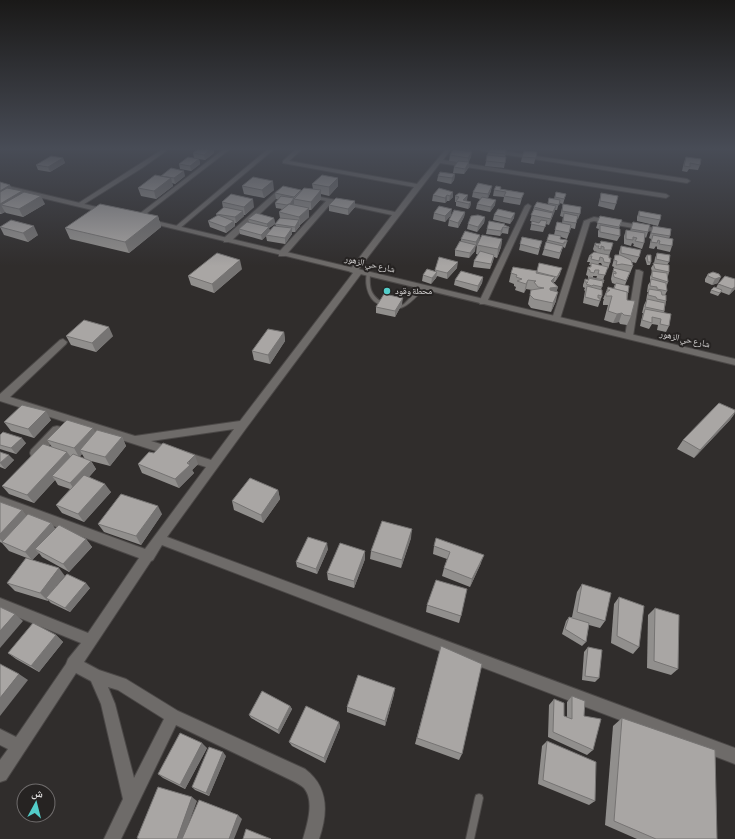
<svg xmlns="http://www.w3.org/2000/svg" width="735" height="839" font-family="'Asap Condensed','Noto Naskh Arabic',sans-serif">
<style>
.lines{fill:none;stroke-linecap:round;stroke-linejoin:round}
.service-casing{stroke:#4b4847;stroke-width:2}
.minor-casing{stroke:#4b4847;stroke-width:2}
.tertiary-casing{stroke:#4b4847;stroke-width:2}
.service{fill:#6e6b69;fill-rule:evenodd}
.minor{fill:#6e6b69;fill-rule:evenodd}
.tertiary{fill:#6e6b69;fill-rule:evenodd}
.wall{fill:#918f8d;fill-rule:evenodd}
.shaded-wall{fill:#767473}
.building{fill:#a9a6a4;stroke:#767473}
.poi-dot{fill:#53cdc9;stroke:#262322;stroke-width:1.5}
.labels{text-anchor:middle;stroke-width:4;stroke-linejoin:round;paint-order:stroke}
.far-street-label{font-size:9px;fill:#dcdada;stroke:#262322}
.far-poi-label{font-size:9px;fill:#dcdada;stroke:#262322;text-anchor:start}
</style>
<rect width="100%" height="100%" fill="#302d2c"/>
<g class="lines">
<g class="service-casing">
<g id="service">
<path d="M367,273H369L370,274C369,289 371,295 383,303V305C369,304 364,285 367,273Z"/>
<path d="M422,286H424L425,287C419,294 408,307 400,308V306L404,304Z"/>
<polygon points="479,794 482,795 483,798 474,839 466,839 475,798 476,795"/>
</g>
</g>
<g class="minor-casing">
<g id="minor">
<polygon points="159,149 164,149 166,151 142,168 81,206 77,206 77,204 160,151"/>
<polygon points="224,149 230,149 138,220 134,220 134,218"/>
<polygon points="268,149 274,149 179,229 175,229 175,227"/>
<path d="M296,149H302L289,161L417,184L446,149H451L443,160L666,194L669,196L666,198L440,163L358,270H361V274L247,427L167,537L735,748V764L162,545L153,560L151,561L84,662L99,670L126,679L178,711L305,769C329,787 328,813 319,839H303C307,825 315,801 304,788C301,785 297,783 293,781L176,725L121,839H104L123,799L101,704L91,681L76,673L6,780L0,782V760L8,749L0,745V729L16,737L66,664L68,659L81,643L0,610V598L88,633L139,558L0,506V496L145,549L206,467L0,401V394L60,340L63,339L67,342L66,344L10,397L135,436L240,421L353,273L349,271L392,215L332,202L285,256H279V252L326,201L306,196V194L395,212L414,187L283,163V161ZM234,429L211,460L151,441ZM108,687L118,690L164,719L134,778L115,704Z"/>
<polygon points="479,149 490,149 687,179 690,181 687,183 482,151"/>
<polygon points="286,189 288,190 288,192 281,194 230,242 224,242 224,238 277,191"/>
<polygon points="528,204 531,206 487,302 486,304 480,304 479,302 525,206"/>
<polygon points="594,217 661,229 664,231 661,233 594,221 590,222 560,319 559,321 553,321 552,319 584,221"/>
<polygon points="636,270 639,270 643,272 633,336 629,339 625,336"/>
<polygon points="57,426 61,427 62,430 61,433 39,456 35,457 31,456 30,453 31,450 53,427"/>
</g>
</g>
<g class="tertiary-casing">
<g id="tertiary">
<polygon points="0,184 105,209 108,211 105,213 0,188"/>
<polygon points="148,219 735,359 735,365 146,222 146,220"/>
</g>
</g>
<use href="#service" class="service"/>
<use href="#minor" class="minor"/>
<use href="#tertiary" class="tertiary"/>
</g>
<g class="wall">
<polygon points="199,148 213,148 214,153 205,160 199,159 200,164 191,171 180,169 179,164 194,158 193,153"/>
<polygon points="456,148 472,148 470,152 471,157 468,162 469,162 469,167 464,174 453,173 454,167 457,162 449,161 450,155 456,150"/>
<polygon points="507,149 505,157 506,157 504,168 485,166 488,152"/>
<polygon points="537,152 534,164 521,162 522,157"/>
<polygon points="686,157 700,165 698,170 689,169 687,172 682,171 684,162"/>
<polygon points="63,158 65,163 50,172 38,170 36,165"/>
<polygon points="455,174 454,180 451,184 437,181 438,176"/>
<polygon points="161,176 185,176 175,184 172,183 173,186 156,199 141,196 138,188"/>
<polygon points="338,178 338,186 329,196 321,194 321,199 311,210 309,210 309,217 300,225 300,226 295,232 292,232 292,234 285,244 267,241 266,236 262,240 240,234 239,229 249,222 248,219 274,218 275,224 269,228 270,231 276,226 275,224 280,218 279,212 282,209 276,208 275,203 278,199 276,199 275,193 313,189 312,184"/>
<polygon points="0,182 12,189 23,192 45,204 23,217 6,213 5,212 1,214 0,214"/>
<polygon points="242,186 274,190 264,198 244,194"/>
<polygon points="501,187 501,189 524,193 522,198 520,205 503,202 504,197 493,196 494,190"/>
<polygon points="491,191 488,198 495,205 490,212 476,209 477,204 480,199 472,197 473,192"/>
<polygon points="453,192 453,197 449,201 447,201 445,203 432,201 433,195"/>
<polygon points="556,192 566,194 563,204 559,203 557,210 555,210 549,225 546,224 543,232 530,230 532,221 530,221 534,207 548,204 549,198 554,199"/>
<polygon points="459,193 467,201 471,202 470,207 468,209 456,206 456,202 455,202 455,196"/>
<polygon points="601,193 616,204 614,210 598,206"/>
<polygon points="355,201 355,207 348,215 329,211 329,205"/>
<polygon points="222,202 254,207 245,215 243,215 244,216 236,223 235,223 235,226 226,233 210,227 208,221 217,216 216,214 223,208"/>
<polygon points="563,204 580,214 578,219 577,219 575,229 571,228 567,239 561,237 560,239 567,242 565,248 563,247 559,259 542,255 547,240 554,235 557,222 562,223 563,217 560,216"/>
<polygon points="639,211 660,220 658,226 637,221 637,217"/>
<polygon points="465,212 464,217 458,228 448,226 449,220"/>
<polygon points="434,213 451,215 445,222 433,219"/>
<polygon points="494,215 514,218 510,224 493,220"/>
<polygon points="158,216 161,227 129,253 70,239 65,228"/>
<polygon points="600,216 622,220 619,229 620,236 617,241 598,237 598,231 599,229 596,228"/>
<polygon points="485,217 484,223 477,232 467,229 468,224"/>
<polygon points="633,222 648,232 646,238 645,237 644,243 642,249 633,246 634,244 632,243 631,246 624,244 624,236 626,230 630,231"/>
<polygon points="504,226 509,227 508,234 502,233 500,236 486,234 487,229"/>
<polygon points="653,226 670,236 669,239 672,246 670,252 657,249 657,247 656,246 654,249 649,248 651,239 649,238"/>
<polygon points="0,227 38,235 28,242 4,235"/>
<polygon points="480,235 479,241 475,247 475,251 469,258 455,256 455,250 461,242 461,239"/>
<polygon points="522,237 542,241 538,255 519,250"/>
<polygon points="502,239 501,247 497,258 494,257 493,261 490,269 473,267 474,261 478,254 476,254 477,245"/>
<path d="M601,241L611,250L609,256L610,263L608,269L607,268L603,280V283L601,290L602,296L598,307L583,303L585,291L584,290L585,288L583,287V285L585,279L588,280V276L586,275L588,267H590L591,265H589L590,262H587L589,256L597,252L594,251L593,249L595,243L599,244ZM599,263H601L602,265H598ZM593,276H597L596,279L593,278Z"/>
<polygon points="621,246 639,257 636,263 632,262 633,266 625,285 628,293 627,300 631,316 627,325 620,324 619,322 613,323 604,320 608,305 603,305 603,302 604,299 603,299 608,287 613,289 615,284 612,283 611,279 612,274 614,267 612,266 615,255 619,255 619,252"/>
<polygon points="657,253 669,262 667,265 669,272 668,276 668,282 667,285 667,291 665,295 666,301 664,313 669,326 666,332 657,330 658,325 652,324 649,329 640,326 643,313 642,313 644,305 646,301 647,295 648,292 647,292 648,285 650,282 650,277 652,272 651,268 654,263 655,258"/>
<polygon points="647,255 651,262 650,265 647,265 645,258"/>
<polygon points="457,268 447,279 437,276 436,278 431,284 422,281 423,275 435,272 435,270"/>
<polygon points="242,269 214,293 191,285 188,276"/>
<polygon points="537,271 560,274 555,282 554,282 554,283 558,287 556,292 556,301 551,312 531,308 528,304 531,290 532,290 526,289 524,293 515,290 516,287 514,286 514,284 509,282 511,273"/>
<polygon points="713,272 718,283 712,285 705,282 705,279 708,274"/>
<polygon points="483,277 482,283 477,292 454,285 455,280"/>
<polygon points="718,284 735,289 729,295 721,292 718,296 710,293 711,290 716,288"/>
<polygon points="402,304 395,317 376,313 376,307"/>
<polygon points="284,332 285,341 270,364 254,360 252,351"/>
<polygon points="66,336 113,336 96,352 71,345"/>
<polygon points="735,413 730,420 694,458 677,449 683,440"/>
<polygon points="51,420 34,438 11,431 4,422"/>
<path d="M95,432L122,437L126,446L110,466L91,461L96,469L89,477L111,492L84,522L62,513L56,505L70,489L58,485L55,480L34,503L9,494L2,486L52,447L47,440ZM82,454L85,459L79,457Z"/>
<polygon points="26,443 16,454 0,449 0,445"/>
<polygon points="0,452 14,460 5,469 0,467"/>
<polygon points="154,453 198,464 192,470 194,473 179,488 142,473 138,464"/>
<polygon points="278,490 280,499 263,523 234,510 232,501"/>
<polygon points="0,502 22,510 26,516 51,523 55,529 86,539 92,547 69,572 42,557 39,553 32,560 9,551 2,543 0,542"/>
<polygon points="162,514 141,545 104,532 98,524"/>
<polygon points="411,538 401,568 370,559 371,551"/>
<polygon points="434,546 481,563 470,587 442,576 444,568 447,559 433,554"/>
<polygon points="328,549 317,574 297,567 296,562"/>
<polygon points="365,559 354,588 328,580 327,573"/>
<polygon points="7,583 90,588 70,612 51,603 48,600 48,601 15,591"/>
<polygon points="582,584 605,621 600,628 589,625 586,642 582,646 562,634 566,621 569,617 572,617 577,592"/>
<polygon points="619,597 639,647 633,654 611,643 614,604"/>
<polygon points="427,605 461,616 459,623 426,612"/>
<polygon points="655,608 678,669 671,675 647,668 648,615"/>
<polygon points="56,635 63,642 39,672 16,659 8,653"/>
<polygon points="441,646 462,754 459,760 415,744"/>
<polygon points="588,647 599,678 595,682 582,680 584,652"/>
<polygon points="394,694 385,726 347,712 347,707"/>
<polygon points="572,696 584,716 593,750 587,755 548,737 549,705 554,699 564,716 567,717 567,702"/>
<polygon points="290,706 292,709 279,734 251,718 249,715"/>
<polygon points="622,718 717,839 637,839 605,825 613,726"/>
<polygon points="339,722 340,727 325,763 292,746 289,742"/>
<polygon points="547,741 595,801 589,805 538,784 542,746"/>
<polygon points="207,748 185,789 163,778 158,774"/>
<polygon points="226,756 209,796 195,790 192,787"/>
</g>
<g class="shaded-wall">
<polygon points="212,148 213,148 214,153 205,160 204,155"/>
<polygon points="472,148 469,154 470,149"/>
<polygon points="472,152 471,157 468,164 468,158"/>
<polygon points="63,158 65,163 50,172 48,167"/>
<polygon points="199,159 200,164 191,171 190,166"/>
<polygon points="469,162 469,167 464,174 465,169"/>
<polygon points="184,171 185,176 175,184 174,178"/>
<polygon points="455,174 454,180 451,184 452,178"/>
<polygon points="171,178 173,186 156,199 154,191"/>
<polygon points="338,178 338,186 329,196 329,187"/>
<polygon points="273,181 274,190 264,198 262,190"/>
<polygon points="10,185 14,193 0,201 0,191"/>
<polygon points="492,186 491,191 487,200 488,194"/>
<polygon points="321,190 321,199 311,210 311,202"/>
<polygon points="22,191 26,199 1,205 5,212 1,214 0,211 0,204"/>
<polygon points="453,192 453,197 449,201 450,196"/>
<polygon points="447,195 447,201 445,203 445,198"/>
<polygon points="468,195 467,200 463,200"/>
<polygon points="41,196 45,204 23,217 19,209"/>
<polygon points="253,199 254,207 245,215 244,207"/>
<polygon points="294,199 294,204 290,210 289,205"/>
<polygon points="496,200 495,205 490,212 491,207"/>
<polygon points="355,201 355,207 348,215 348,209"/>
<polygon points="471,202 470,207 468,209 469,204"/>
<polygon points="556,206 555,211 549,225 553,212"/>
<polygon points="309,208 309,217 300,225 299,217"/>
<polygon points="452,209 451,215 445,222 445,216"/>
<polygon points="243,211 244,216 236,223 235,217"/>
<polygon points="465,212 464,217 458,228 458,223"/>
<polygon points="515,213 514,218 510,224 511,219"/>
<polygon points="158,216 161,227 129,253 125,242"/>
<polygon points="485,217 484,223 477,232 478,227"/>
<polygon points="274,218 275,224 269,228 270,233 266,235 266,236 262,240 261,235 267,229 267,224"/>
<polygon points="299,220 300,226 295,232 295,227"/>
<polygon points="234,221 235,226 226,233 225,227"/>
<polygon points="34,226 38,235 28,242 23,233"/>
<polygon points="503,227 502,233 500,236 501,231"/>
<polygon points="292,228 292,234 285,244 285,238"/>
<polygon points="480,235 479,241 476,247 476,242"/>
<polygon points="502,239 501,247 497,258 498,249"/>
<polygon points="476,245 475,251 469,258 470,253"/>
<polygon points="494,255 493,261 490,269 491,264"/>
<polygon points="240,260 242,269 214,293 212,284"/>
<polygon points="458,262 457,268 447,279 447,273"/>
<polygon points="562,268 560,274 555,282 557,277"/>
<polygon points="437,272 436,278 431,284 432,278"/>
<polygon points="483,277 482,283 477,292 478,286"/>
<polygon points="555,277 553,286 558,287 555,296 547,297 551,281"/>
<polygon points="721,277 718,283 712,285 715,279"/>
<polygon points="528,280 526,289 524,293 526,284"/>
<polygon points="735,287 735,289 729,295 732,289"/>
<polygon points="558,292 556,301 551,312 553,303"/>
<polygon points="403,298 402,304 395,317 395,311"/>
<polygon points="622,313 619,322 613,323 617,314"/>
<polygon points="109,327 113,336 96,352 92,343"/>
<polygon points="284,332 285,341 270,364 268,355"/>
<polygon points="46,411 51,420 34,438 28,429"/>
<polygon points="735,413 730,420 694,458 700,450"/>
<polygon points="93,428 98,437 80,450 82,454 79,457 74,448"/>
<polygon points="122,437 126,446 110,466 105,457"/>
<polygon points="22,438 26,443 16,454 11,448"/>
<polygon points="67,452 73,460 52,476 55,480 34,503 27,495"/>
<polygon points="9,455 14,460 5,469 0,463"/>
<polygon points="195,455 198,464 192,470 194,473 179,488 175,479"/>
<polygon points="91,461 96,469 76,492 70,483"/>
<polygon points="105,484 111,492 84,522 78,514"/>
<polygon points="278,490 280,499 263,523 261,515"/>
<polygon points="158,506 162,514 141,545 136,536"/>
<polygon points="22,510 29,519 5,544 0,539 0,534"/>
<polygon points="51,523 57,531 35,549 39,553 32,560 25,552"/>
<polygon points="412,529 411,538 401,568 402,560"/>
<polygon points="86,539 92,547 69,572 63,564"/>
<polygon points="327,543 328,549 317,574 316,569"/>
<polygon points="365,551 365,559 354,588 354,581"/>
<polygon points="484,555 481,563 470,587 472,579"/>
<polygon points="59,568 65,576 46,598 48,600 48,601 40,593"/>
<polygon points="86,583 90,588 70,612 65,608"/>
<polygon points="15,614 23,621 0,648 0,631"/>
<polygon points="56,635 63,642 39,672 31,666"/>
<polygon points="19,674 28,680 0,716 0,698"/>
<polygon points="395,688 394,694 385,726 385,721"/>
<polygon points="290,706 292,709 279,734 278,730"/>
<polygon points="339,722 340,727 325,763 324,758"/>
<polygon points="202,743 207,748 185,789 180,785"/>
<polygon points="223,752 226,756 209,796 206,793"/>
<polygon points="192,797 197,801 183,839 177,839"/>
<polygon points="238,815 242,819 234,839 229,839"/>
</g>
<g class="building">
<polygon points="199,148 212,148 204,155 193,153"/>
<polygon points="490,148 506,148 507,149 505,154 488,152"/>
<polygon points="453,149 472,152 468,158 450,155"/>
<polygon points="524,151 537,152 536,158 522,157"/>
<polygon points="487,155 506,157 505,163 486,161"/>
<polygon points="51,156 63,158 48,167 36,165"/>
<polygon points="188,157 199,159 190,166 179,164"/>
<polygon points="686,157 701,159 700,165 690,163 690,167 684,166"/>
<polygon points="458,161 469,162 465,169 454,167"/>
<polygon points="171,168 184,171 174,178 161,176"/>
<polygon points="440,172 455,174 452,178 438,176"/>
<polygon points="155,175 171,178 154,191 138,188"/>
<polygon points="322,175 338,178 329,187 312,184"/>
<polygon points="253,177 273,181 262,190 242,186"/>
<polygon points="0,182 10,185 0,191"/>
<polygon points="478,183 492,186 488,194 473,192"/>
<polygon points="283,186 301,190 294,197 275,193"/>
<polygon points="496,186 501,187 500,189 524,193 521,199 504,196 506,192 494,190"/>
<polygon points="7,188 22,191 0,204 0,192"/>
<polygon points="304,188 321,190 311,202 294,199"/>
<polygon points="439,188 453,192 450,196 447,195 445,198 433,195"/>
<polygon points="24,192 41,196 19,209 1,205"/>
<polygon points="556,192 566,194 564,199 555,197"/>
<polygon points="459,193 468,195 463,200 471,202 469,204 456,201 459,197 455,196"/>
<polygon points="601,193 618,196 616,204 600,201"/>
<polygon points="231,194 253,199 244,207 222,202"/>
<polygon points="281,196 294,198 290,204 289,204 287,205 275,203"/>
<polygon points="482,197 496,200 491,207 477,204"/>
<polygon points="336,198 355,201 348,209 329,205"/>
<polygon points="549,198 560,200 559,205 548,203"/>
<polygon points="537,202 556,206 553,212 534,207"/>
<polygon points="100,204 158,216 125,242 65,228"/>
<polygon points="289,204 309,208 299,217 279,212"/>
<polygon points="563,204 581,207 580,214 562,211"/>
<polygon points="439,206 452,209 445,216 434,213"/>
<polygon points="224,207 243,211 235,217 216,214"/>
<polygon points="498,209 515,213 511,219 494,215"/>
<polygon points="534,209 553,213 551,219 531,215"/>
<polygon points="454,210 465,212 458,223 449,220"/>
<polygon points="639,211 661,215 660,220 639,216"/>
<polygon points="256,213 274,218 267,224 248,219"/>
<polygon points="564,213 578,216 576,223 563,221"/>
<polygon points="218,215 234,221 225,227 208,221"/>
<polygon points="478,215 485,217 478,227 468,224 471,216"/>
<polygon points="600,216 622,220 619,227 597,223"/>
<polygon points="280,218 299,220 295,227 275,224"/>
<polygon points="11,220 34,226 23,233 0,227"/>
<polygon points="541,220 547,221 545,227 531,224 532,221 539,223"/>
<polygon points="489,221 505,224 504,225 509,227 509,228 503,227 501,231 487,229"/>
<polygon points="247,222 269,227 261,235 239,229"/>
<polygon points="557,222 571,225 569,233 555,230"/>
<polygon points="633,222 650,225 648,232 631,229"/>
<polygon points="600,225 620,229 620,236 600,232"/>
<polygon points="274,226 292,228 285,238 266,235"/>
<polygon points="653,226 671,229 670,236 651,233"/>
<polygon points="626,230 645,233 644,243 635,241 637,238 633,237 633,240 626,239"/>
<polygon points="465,231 480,235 476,242 461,239"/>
<polygon points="549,234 561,236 560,239 567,240 567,242 564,242 564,244 547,240"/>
<polygon points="482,235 502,239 498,249 477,245"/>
<polygon points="653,235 673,239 672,246 659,244 660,241 658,240 657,243 651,242"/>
<polygon points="522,237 542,241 539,249 520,244"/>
<polygon points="460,241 476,245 470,253 455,250"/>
<polygon points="601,241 613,243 611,250 604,250 604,247 601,246 601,249 598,248 599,246 596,246 595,243 600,244"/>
<polygon points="546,242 563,246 560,253 544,249"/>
<polygon points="621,246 641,250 639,257 621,253"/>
<polygon points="480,251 494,255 491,264 474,261"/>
<polygon points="594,252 609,255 609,258 611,258 610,263 604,262 603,258 600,257 599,261 591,259 592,256 589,256"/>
<polygon points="217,253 240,260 212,284 188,276"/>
<polygon points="657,253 670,255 669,262 656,259"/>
<polygon points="615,255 620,255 631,260 633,266 622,264 616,265 617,261 614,260"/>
<polygon points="647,255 651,255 651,262 648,262"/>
<polygon points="439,257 458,262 447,273 435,270"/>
<polygon points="539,263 562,268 557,277 537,272 537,271"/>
<polygon points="591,263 608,267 605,275 598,274 599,270 595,270 594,273 590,272 590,270 588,269 588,267 591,267"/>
<polygon points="653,263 669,265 669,272 655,269"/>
<polygon points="513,267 537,271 536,273 555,277 551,281 558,287 550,288 550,290 558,292 553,303 534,299 530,295 531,290 544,288 538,287 534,282 536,281 528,280 526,284 517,281 522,279 516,277 517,275 511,273"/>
<polygon points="614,268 630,272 626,281 614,277 613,273 616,274 616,272 613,271"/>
<polygon points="427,269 437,272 432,278 423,275"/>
<polygon points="461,271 483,277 478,286 455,280"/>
<polygon points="652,271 667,273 668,282 652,277"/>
<polygon points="713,272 719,274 721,277 715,279 708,276 708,274"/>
<polygon points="725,276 735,279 735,287 732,289 718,284"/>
<polygon points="589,277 604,280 603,283 603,281 589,278"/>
<polygon points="588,278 603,281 602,287 593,285 592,286 586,284 588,282 585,282 585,279 589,280"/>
<polygon points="651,279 666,283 667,291 657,289 657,287 650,286"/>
<polygon points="616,283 629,286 628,293 627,292 614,289"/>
<polygon points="587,286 602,290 602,296 598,295 598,298 600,298 600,301 585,297"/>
<polygon points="608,287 627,292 627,300 635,301 631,316 624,315 622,313 617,314 608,311 612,296 606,296 606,293 610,290 607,290"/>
<polygon points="714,287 722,290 720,293 711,290"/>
<polygon points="649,289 661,291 662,295 666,295 666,301 657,299 656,297 648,295"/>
<polygon points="384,294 403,298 395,311 376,307"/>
<polygon points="647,299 665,303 664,311 645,307"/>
<polygon points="645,309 671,314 669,326 660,324 661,319 652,317 652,323 642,320"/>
<polygon points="84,320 109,327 92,343 66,336"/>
<polygon points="268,329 284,332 268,355 252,351"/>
<polygon points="719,403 735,410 735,412 700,450 683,440"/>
<polygon points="22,405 46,411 28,429 4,422"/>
<polygon points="67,420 93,428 74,448 47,440"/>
<polygon points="97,430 122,437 105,457 80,450"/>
<polygon points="3,432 22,438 11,448 0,445 0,435"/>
<polygon points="163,443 195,455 187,463 190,465 175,479 138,464 149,452 154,453"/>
<polygon points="43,444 67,452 27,495 2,486"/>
<polygon points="0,452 9,455 0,463"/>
<polygon points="73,454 91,461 70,483 52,476"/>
<polygon points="84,475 105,484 78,514 56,505"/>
<polygon points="250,478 278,490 261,515 232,501"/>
<polygon points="121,494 158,506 136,536 98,524"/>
<polygon points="0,502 22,510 0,534"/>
<polygon points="28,514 51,523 25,552 2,542"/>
<polygon points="382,521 412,529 402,560 371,551"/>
<polygon points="59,525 86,539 63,564 35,549"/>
<polygon points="308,537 327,543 316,569 296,562"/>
<polygon points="436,538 484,555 472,579 444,568 450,552 434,546"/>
<polygon points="340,543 365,551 354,581 327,573"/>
<polygon points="26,558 59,568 40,593 7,583"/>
<polygon points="67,574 86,583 65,608 46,598"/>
<polygon points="436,580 467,589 461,616 427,605"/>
<polygon points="582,584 611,593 605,621 577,612"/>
<polygon points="619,597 644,606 639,647 617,636"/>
<polygon points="0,607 15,614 0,631"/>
<polygon points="655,608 679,615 678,669 654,661"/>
<polygon points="569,617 589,623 586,642 565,629"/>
<polygon points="33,623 56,635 31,666 8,653"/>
<polygon points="441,646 482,664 462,754 417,738"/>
<polygon points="588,647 602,650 599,678 585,676"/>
<polygon points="0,664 19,674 0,698"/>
<polygon points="358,675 395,688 385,721 347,707"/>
<polygon points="262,691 290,706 278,730 249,715"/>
<polygon points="572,696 585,701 584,716 601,719 593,750 553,732 554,699 564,703 564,716 572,719"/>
<polygon points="306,706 339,722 324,758 289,742"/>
<polygon points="622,718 715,750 717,839 656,839 614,821"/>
<polygon points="180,733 202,743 180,785 158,774"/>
<polygon points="547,741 596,762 595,801 543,780"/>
<polygon points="209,747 223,752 206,793 192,787"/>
<polygon points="158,787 192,797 177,839 139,839 137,838"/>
<polygon points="199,800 238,815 229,839 182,839"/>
<polygon points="246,829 271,839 243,839"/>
</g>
<linearGradient id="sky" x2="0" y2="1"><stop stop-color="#1a1918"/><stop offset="0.56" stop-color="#484c56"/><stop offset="1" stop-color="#484c56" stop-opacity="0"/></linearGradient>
<rect width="735" height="266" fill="url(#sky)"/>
<circle class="poi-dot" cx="387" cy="291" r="4"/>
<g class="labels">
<g class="far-street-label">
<text transform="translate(370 264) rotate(13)" y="3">شارع حي الزهور</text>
<text transform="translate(685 339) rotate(13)" y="3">شارع حي الزهور</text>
</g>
<g class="far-poi-label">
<text x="395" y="294">محطة وقود</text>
</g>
</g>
<g transform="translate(36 803) rotate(7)"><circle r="19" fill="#262322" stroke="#6f6c6c"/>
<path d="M0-3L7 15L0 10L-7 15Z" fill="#53cdc9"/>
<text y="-6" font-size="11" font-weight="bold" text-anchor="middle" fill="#dcdada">ش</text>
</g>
</svg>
